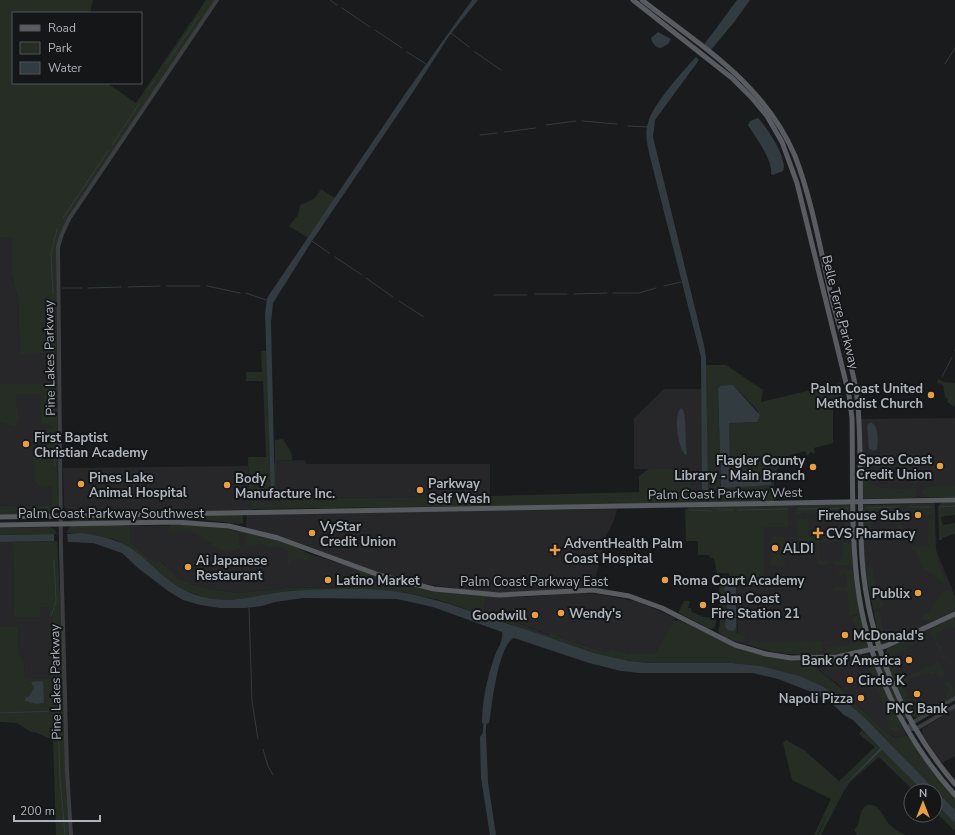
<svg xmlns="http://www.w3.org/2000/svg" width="955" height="835" font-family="'Nunito Sans',sans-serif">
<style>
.built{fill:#27272a}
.green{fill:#252d25;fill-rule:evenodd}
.water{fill:#313b40}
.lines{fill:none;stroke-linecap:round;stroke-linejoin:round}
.stream{stroke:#313b40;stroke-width:1}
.canal{stroke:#313b40;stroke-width:3}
.minor{stroke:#3c3d41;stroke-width:4}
.major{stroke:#585b60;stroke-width:5}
.poi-dot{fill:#e89e47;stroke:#151618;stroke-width:1.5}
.labels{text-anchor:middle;stroke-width:4;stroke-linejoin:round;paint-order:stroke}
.street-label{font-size:13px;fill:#aeb4bb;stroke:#151618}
.poi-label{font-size:13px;font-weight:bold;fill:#aeb4bb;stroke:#151618;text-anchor:start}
</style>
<rect width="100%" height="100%" fill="#1a1b1d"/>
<g class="built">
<polygon points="0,237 12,237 12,274 18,300 20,353 49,353 53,429 52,505 0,506"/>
<polygon points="664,389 702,389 702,490 685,490 684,469 634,469 634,418"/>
<polygon points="955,418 955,497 862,499 861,419"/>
<polygon points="305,460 306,464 490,464 490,495 455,497 281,498 281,502 252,502 253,511 71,512 67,511 64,506 63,468 248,466 249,497 276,461"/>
<polygon points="935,503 936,550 955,596 955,613 881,647 867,580 863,550 862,505"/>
<polygon points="830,504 849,505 856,594 869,647 835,655 801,655 772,652 738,642 736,580 764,579 764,527 788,505 822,506"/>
<polygon points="617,509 614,520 607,534 593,587 521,592 482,592 412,582 374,571 283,537 246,528 247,514"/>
<polygon points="184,525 223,528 265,536 290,544 307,553 358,569 354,587 286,588 239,593 214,590 194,585 178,578 169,571 163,563 151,560 130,542 130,526"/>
<polygon points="0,542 13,542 14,617 40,617 40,607 49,607 53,616 53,627 49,627 50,679 25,679 24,661 19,654 18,627 0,627"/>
<polygon points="577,593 599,594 639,602 675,618 656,654 636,655 623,653 615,650 605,652 565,639 557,634 549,635 484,610 486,596 526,597"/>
<polygon points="955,617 955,696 917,717 914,717 903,698 885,654 888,648"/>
<polygon points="866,655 871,656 906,735 897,738 887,733 850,699 838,684 821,672 817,664 817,661 847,659"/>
<polygon points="955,708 955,756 942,763 923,736 922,729"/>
</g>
<g class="green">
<polygon points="0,0 93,0 90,13 13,13 13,83 107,83 136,103 206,0 215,0 66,222 56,250 58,505 56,510 50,514 0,515 0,506 52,505 52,486 41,487 35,482 33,459 35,456 45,453 46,429 53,429 51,425 41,423 41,394 17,394 16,402 20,421 17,421 17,426 0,423 0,384 50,383 49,353 20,354 18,300 12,274 12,237 0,237"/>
<polygon points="321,189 336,199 308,238 289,226 298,215 300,205 314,199"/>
<polygon points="261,351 267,351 271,496 275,496 275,440 283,439 292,454 292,460 276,461 277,497 249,497 248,457 266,457 263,381 246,381 246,372 262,372"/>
<path d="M706,365H726L763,390L761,402L841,383L843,403L836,406L833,410V443L814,448L815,454L811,452L807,456L805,451L788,456L774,474V502L252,509V502H280V498L455,497L639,492V476L649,469H684L685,475L692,471L690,490L707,491ZM735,387L758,411L757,422L729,423V476L732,479L769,478L771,485L721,487L718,389Z"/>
<polygon points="938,379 944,382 955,383 955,407 947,402 948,399 945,397 943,385 937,383"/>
<polygon points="913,461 918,466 918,481 915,485 913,484 913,471 899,471 898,467 890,467 890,483 892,485 889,482 889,474 885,473 885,468 877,468 877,475 874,475 875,465 877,462"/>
<path d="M865,463L871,466V469H869V482C878,491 902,489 916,488L917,491L915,497L912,498H865L862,492V466Z"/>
<polygon points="955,486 955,497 927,497 922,493 923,489 927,487"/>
<polygon points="955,502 955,515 944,516 941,518 943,525 955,523 955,534 942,538 942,540 939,540 938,506 941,503"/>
<polygon points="830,504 847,504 851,506 851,535 850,538 842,538 845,535 845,516 841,516 841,512 829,512 827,515 826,512 815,513 813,515 813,513 809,513 807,515 806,513 801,513 801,515 798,515 795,512 796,508 800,506"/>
<polygon points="910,504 932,504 934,506 934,511 930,515 925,516 925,513 913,512 913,510 906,510 904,512 905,507"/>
<path d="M788,505V527H764V580H736L737,634L745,637V641C739,645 721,637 718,631L720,624L719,580H729V573H717L714,559L709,557V555H698V541H686L685,510L691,506Z"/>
<polygon points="869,505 903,505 901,511 890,514 889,511 881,511 881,514 879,512 870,514 871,522 873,523 871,524 871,531 873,532 873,537 863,542 863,512 864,507"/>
<polygon points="229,514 242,515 243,518 243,523 239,524 197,519 171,520 172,517"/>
<polygon points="167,516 164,520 75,522 70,520 108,517"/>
<polygon points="899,516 902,517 901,543 901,541 890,536 878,535 877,537 877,531 897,530 896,520"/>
<polygon points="808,518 808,532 811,538 838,539 838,542 819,543 819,559 822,560 822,562 826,562 826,559 829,562 826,565 816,564 818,563 818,555 816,554 818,553 818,545 815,542 804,542 801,545 799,543 796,520"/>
<path d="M931,519L935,521C935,545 935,559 946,581L945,584L922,567L916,551L911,549L912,546H930L928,543L929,522Z"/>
<polygon points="109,524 130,526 130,542 151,560 160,561 178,578 194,585 214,590 239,593 286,588 353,587 358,569 454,593 486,596 484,610 548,635 554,633 565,639 605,652 612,649 628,654 655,654 674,620 676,621 678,620 734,646 795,660 814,662 821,672 843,690 850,699 887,733 896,738 906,735 909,737 955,798 955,810 864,717 843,699 822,686 800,676 761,666 732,663 650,663 629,661 594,653 439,600 407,593 367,589 290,591 243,599 220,600 207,598 184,590 167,580 127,546 114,539 81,533 66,533 70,526"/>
<path d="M171,525C184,524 232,525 239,534L240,548C224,561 208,538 195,533C187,531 178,532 170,532L167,529Z"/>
<polygon points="50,527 55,530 57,534 0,535 0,528"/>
<path d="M248,534C259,534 309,547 310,558L307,561H304L303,559L290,560V562L287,563L288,561V551L277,546L273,548L261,544L246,546L244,538Z"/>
<polygon points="771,537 784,537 785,566 771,565"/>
<polygon points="57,541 63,653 66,787 69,835 56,835 53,740 35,732 31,732 17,723 0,722 0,627 18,627 19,654 24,661 25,679 50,679 49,627 53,627 53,616 49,616 49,607 40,607 40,617 14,617 13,542"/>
<polygon points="842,542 847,542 851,545 852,562 848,565 834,565 833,560 840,562 840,559 843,558 843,550 840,549 843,547"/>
<polygon points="873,567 875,570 873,570 874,580 876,580 875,582 877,593 878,593 877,595 882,603 885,603 881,608 875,609 873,609 867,572 869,568"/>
<polygon points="844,570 851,570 854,573 859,610 857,614 846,616 849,614 847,590 841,590 839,593 839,591 836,591 834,593 834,599 836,601 834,602 833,589 836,589 836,586 839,587 840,589 847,588 847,574 844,572 839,578 838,572 833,572"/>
<path d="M947,590C955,593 955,602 955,609L932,622L920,618L929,612L944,591Z"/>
<polygon points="684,601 690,601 688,608 691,608 692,612 703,617 715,618 716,621 715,627 712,629 708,628 679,613 679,611"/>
<polygon points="876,611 880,613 883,632 887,635 898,632 909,625 910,628 908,631 882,643 880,641 874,614"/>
<polygon points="861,614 869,647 868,649 853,653 827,654 825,651 828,647 847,646 860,641 858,635 855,634 857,632 854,621 851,619"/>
<polygon points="955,617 955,628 952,627 948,630 947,628 936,633 937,635 935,637 940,647 943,647 940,649 944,657 947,656 947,658 943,659 930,631 934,627"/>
<path d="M921,633L927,635L926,639L895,655L894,659L901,676L907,678L908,676L937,662L942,665L945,675L942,677L938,676L934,670V675C924,670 915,677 906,682L904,688L914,707L922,710L944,699L949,691L946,685H944L946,681L950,682L954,692L952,698L919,717C916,717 913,717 911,714C902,703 888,667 885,654L888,648Z"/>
<polygon points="751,640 759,642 822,641 822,651 817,655 787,654 752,646 750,642"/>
<path d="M878,654H880L907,717L905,720C896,703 877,671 878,654Z"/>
<polygon points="866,655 873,658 901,725 898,731 894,732 889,728 886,710 866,662 839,669 825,668 823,664 825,661"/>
<polygon points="862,730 880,748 843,786 831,809 843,787 882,750 923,791 914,791 879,757 851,781 844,791 821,835 818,835 830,810 817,835 814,835 831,799 792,780 783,743 786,740 804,750 839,781 875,747 859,734"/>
<polygon points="935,803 955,823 955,831 935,812"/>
<path d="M867,805C880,803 882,816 889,824C894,829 899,832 905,835H857L854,830C862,824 857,811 867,805Z"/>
</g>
<g class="water">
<polygon points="472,0 478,0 449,36 411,95 312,241 273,303 271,322 275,496 271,496 265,314 267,298 405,94"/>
<polygon points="737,0 750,0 735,21 710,51 703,46"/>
<path d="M658,32L671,39L668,44L661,48C656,48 652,43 651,38Z"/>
<path d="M696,57L699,60L655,120L653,137L704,345L706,357L708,491L702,490L701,357L650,157C648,146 644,134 648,123C652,105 683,71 696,57Z"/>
<path d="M758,118C766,126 789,160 783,171L773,175L771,174C773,159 755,137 748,125L750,121Z"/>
<polygon points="733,385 760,415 757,422 729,423 730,478 769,478 771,480 771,485 721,488 718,389 720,386"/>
<path d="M681,408C688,412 684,442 687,453L686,455C678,450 673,414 681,408Z"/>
<path d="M871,422C879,427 878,440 877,449L874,451L869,449L867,425Z"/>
<path d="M81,533C97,535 113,538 127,546C158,565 166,589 208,598C237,604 263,593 291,591C316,589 342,589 367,589C417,591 453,605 499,621C531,631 562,642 594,653L629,661L650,663H732L761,666L800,676L822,686L843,699L864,717L955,810V823L935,803V791H923L882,750L843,787L817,835L843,786L880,748L853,720L844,715L830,702L814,693L778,679L753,673H640L621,671L589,663L514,638C499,644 492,702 490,718L489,723L486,724L482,723C482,702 487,678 494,658C496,650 504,641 502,632L433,607L397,599L303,598L275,602L262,606L245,608H220L200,605L183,600L168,591L138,568L122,553L93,543L68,542L67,534Z"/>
<polygon points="54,534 54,541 0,542 0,535"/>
<polygon points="726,584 736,586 736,628 733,631 728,630 725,627 727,606 724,586"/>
<polygon points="41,681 43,682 44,703 37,704 25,701 25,698 29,696 34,688 31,682"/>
<polygon points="483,733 486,734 488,782 496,835 490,835 481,778 480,737"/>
</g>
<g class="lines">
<g class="stream">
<polyline points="330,0 337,5"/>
<polyline points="342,8 370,27"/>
<polyline points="375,30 402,48"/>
<polyline points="451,33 469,47"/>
<polyline points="407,52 426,64"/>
<polyline points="475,52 501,70"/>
<polyline points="166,64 199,16"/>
<polyline points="945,64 955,48"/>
<polyline points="149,89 155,80"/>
<polyline points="582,121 617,124"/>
<polyline points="546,125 576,121"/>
<polyline points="628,126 648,127"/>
<polyline points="504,132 536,128"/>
<polyline points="480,135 497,133"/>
<polyline points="112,145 139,104"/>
<polyline points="63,218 108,151"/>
<polyline points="312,241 329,253"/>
<polyline points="335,257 362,275"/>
<polyline points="366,278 393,297"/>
<polyline points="167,286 200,286"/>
<polyline points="207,286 240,293"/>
<polyline points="664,286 681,282"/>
<polyline points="128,287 160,286"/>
<polyline points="63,288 82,288"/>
<polyline points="88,288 121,287"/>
<polyline points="246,293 266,300"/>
<polyline points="613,293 639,293 656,288"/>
<polyline points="53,294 51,254 57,229"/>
<polyline points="535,294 567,294"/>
<polyline points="574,294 607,293"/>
<polyline points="494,295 527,295"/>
<polyline points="53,301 53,358"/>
<polyline points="399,301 424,317"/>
<polyline points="955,351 955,350"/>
<polyline points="942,377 952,357"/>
<polyline points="54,389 54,410"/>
<polyline points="55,441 55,465"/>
<polyline points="909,507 932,507"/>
<polyline points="940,507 955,506"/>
<polyline points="866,508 899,507"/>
<polyline points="799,509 848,508"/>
<polyline points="689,510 712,511"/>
<polyline points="717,510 733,510"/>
<polyline points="738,510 788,509"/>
<polyline points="249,608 252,701 258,739"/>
<polyline points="51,616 56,601 54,560"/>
<polyline points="52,628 52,631"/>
<polyline points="55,635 60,779 65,835"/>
<polyline points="0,713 57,711"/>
<polyline points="263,749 268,766 273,775"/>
</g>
<polyline class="canal" points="484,736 485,722"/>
<g class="minor">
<polyline points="907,729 912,723 955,698"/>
<polyline points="907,729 916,729 955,706"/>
<polyline points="71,835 67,770 61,550 58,247 62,234 69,219 217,0"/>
</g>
<g class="major">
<path d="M633,0L732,78L752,98L767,116L782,142L797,183L849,395L852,418C853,472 851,527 857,581C866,660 902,736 955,795"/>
<path d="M642,0C702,47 764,83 795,156C812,200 821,253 832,300C841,334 855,370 858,406C862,456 859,508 862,558C868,641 901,721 955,784"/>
<polyline points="0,517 955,500"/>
<polyline points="0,525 176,522 229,526 278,538 379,575 434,589 499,595 593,590 629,596 662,608 735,645 766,654 791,658 837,657 886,646 955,614"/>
</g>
</g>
<g class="poi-dot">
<circle cx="931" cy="395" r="4"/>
<circle cx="26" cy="444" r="4"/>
<circle cx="940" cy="466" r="4"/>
<circle cx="813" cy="467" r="4"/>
<circle cx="81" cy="484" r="4"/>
<circle cx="227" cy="485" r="4"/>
<circle cx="420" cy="490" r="4"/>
<circle cx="918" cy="515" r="4"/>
<circle cx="312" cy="533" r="4"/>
<path d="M816 527h4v4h4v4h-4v4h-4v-4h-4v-4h4z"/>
<circle cx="775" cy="548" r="4"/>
<path d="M553 544h4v4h4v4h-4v4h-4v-4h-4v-4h4z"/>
<circle cx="188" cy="567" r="4"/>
<circle cx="328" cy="580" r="4"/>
<circle cx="665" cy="580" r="4"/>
<circle cx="918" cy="593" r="4"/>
<circle cx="703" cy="605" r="4"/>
<circle cx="561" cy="613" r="4"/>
<circle cx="535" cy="615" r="4"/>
<circle cx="845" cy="635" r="4"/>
<circle cx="909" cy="660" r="4"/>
<circle cx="850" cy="680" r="4"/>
<circle cx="917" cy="694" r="4"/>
<circle cx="861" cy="698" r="4"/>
</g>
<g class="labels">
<g class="street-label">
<text transform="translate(841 312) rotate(76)" y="5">Belle Terre Parkway</text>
<text transform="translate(49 358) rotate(-91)" y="5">Pine Lakes Parkway</text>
<text transform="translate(725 493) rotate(-1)" y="5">Palm Coast Parkway West</text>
<text x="111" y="518">Palm Coast Parkway Southwest</text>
<text x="534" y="586">Palm Coast Parkway East</text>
<text transform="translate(55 682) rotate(-91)" y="5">Pine Lakes Parkway</text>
</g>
<g class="poi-label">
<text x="923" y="393" text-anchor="end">Palm Coast United<tspan x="923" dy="15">Methodist Church</tspan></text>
<text x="34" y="442">First Baptist<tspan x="34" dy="15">Christian Academy</tspan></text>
<text x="932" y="464" text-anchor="end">Space Coast<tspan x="932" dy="15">Credit Union</tspan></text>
<text x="805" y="465" text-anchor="end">Flagler County<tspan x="805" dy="15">Library - Main Branch</tspan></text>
<text x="89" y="482">Pines Lake<tspan x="89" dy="15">Animal Hospital</tspan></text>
<text x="235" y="483">Body<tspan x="235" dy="15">Manufacture Inc.</tspan></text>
<text x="428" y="488">Parkway<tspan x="428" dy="15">Self Wash</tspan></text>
<text x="910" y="520" text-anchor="end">Firehouse Subs</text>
<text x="320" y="531">VyStar<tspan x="320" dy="15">Credit Union</tspan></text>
<text x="826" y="538">CVS Pharmacy</text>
<text x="564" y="548">AdventHealth Palm<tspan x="564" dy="15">Coast Hospital</tspan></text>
<text x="783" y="553">ALDI</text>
<text x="196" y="565">Ai Japanese<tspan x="196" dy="15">Restaurant</tspan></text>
<text x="336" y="585">Latino Market</text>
<text x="673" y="585">Roma Court Academy</text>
<text x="910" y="598" text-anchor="end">Publix</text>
<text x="711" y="603">Palm Coast<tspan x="711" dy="15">Fire Station 21</tspan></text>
<text x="569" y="618">Wendy's</text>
<text x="527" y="620" text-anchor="end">Goodwill</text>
<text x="853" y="640">McDonald's</text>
<text x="901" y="665" text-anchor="end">Bank of America</text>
<text x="858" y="685">Circle K</text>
<text x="853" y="703" text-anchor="end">Napoli Pizza</text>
<text x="917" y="713" text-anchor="middle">PNC Bank</text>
</g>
</g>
<rect x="12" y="12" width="130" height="72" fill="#151618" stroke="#525559"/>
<rect x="20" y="25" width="20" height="6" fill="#585b60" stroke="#525559"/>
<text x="48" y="32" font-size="12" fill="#aeb4bb">Road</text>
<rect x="20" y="42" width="20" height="12" fill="#252d25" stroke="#525559"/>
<text x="48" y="52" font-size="12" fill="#aeb4bb">Park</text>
<rect x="20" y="62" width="20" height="12" fill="#313b40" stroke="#525559"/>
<text x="48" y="72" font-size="12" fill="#aeb4bb">Water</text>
<g transform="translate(923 803)"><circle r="19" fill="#151618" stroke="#525559"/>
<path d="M0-3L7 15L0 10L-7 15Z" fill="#e89e47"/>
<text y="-6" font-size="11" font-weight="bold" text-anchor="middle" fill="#aeb4bb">N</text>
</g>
<path d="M14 815v6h86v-6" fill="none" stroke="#aeb4bb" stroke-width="2"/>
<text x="20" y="815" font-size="12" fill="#aeb4bb" stroke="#151618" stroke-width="3" paint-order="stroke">200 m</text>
</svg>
